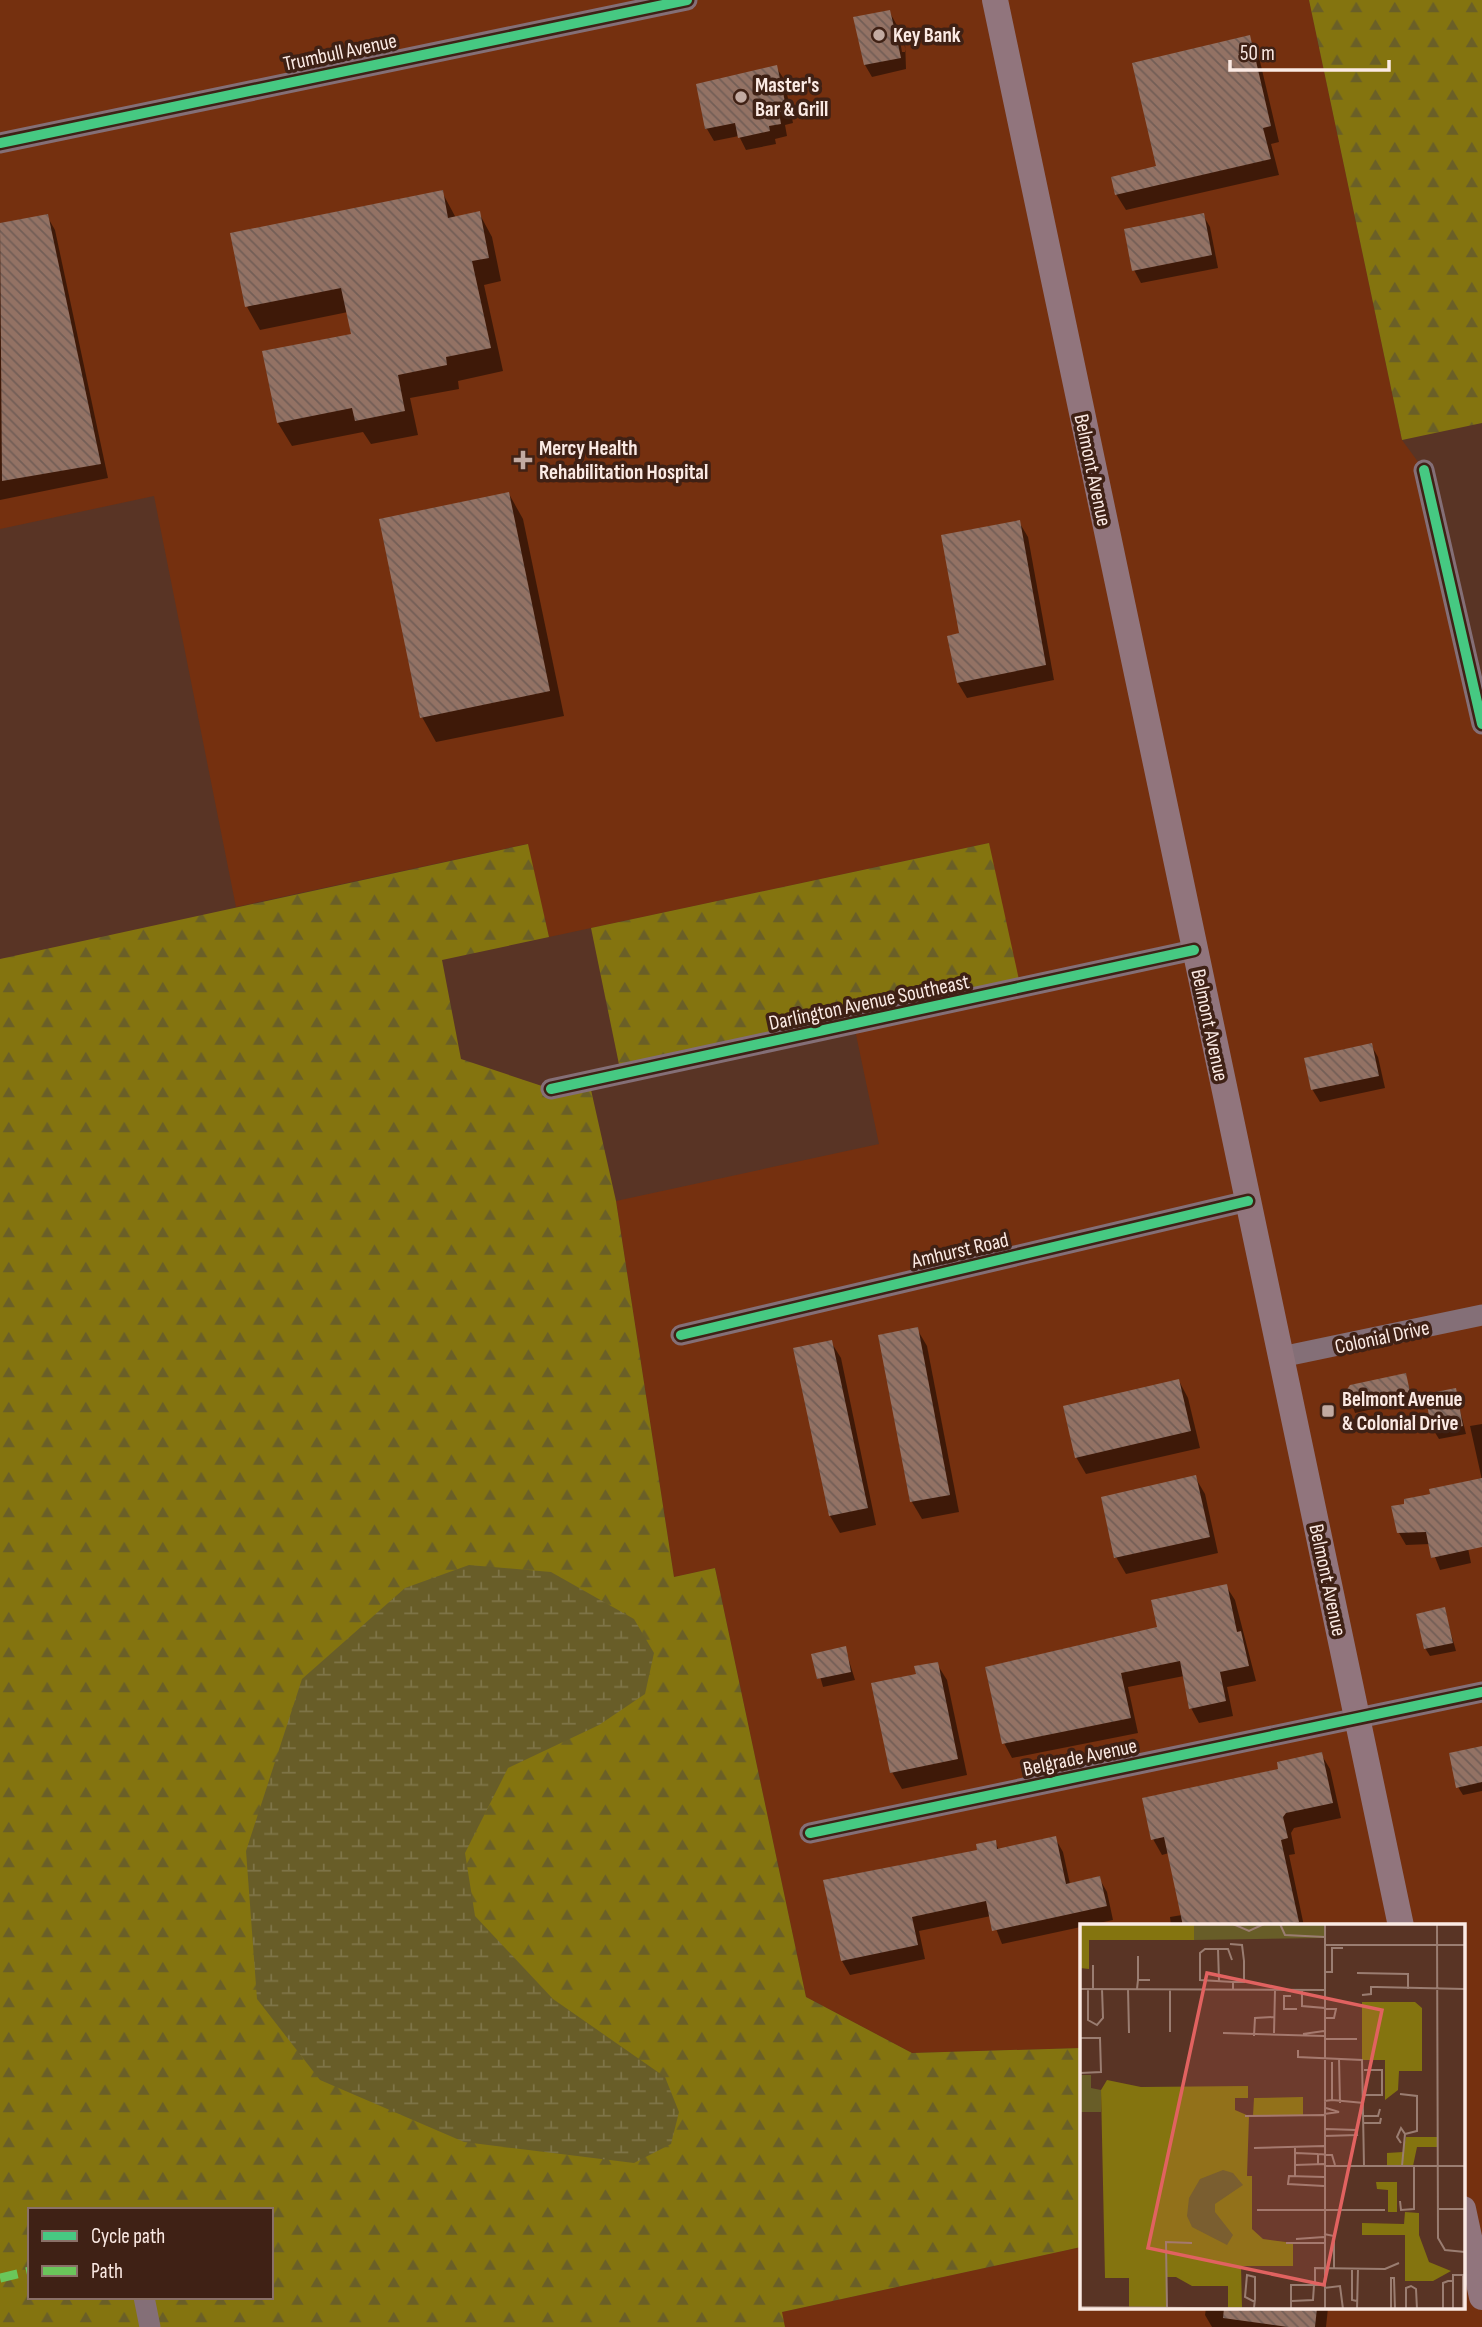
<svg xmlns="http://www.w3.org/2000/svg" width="1482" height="2327" font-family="'Sofia Sans Condensed',sans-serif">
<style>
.built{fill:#75300f}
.forest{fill:url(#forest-firs);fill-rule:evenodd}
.wetland{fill:url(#wetland-marsh)}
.shadow{fill:#0007;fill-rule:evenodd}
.building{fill:url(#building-back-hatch)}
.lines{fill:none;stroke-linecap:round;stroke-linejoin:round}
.minor{stroke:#846f77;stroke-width:21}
.major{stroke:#91757d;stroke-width:26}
.quiet{stroke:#6ac65a;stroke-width:9;stroke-dasharray:18 9;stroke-linecap:butt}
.cycleway-casing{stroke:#3f2115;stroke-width:15}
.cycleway{stroke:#46c982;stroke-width:10}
.poi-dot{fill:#c2aaa1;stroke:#3f2115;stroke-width:2.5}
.labels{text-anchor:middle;stroke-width:7;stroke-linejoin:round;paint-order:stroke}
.poi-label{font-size:21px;font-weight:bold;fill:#fbeae4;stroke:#3f2115;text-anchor:start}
.street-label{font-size:21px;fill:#fbeae4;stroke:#3f2115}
.inset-road{fill:none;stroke:#9a7d71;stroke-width:2}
.view{fill:#e16260;fill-opacity:0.15;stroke:#e16260;stroke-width:3.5}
.inset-edge{fill:none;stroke:#fbeae4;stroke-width:3.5}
</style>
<defs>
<pattern id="forest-firs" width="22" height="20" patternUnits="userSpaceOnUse" patternTransform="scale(1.75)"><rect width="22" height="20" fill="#84740f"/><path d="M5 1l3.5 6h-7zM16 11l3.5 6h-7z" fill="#6a5f27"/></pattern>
<pattern id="wetland-marsh" width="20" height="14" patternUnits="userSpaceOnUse" patternTransform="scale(1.75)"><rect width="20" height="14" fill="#685d28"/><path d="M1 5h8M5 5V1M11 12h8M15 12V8" fill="none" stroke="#7e7447"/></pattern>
<pattern id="building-back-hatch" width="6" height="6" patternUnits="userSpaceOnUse" patternTransform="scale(1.75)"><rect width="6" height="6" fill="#937264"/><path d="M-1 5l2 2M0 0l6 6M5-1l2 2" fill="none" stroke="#735e56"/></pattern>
</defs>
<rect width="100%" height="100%" fill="#593425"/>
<polygon class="built" points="0,0 1309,0 1402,440 1424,470 1482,724 1482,2327 785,2327 781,2312 1081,2247 1081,2308 1463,2308 1463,1926 1081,1926 1081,2048 912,2053 806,1997 715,1568 674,1577 616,1201 879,1144 854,1025 989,843 549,937 527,844 236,907 154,496 0,529"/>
<g class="forest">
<polygon points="1309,0 1482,0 1482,423 1402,440"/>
<polygon points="989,843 1021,989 621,1074 591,928"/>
<path d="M528,844L549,937L442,960L461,1059L551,1089L589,1081L616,1201L674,1577L715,1568L806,1997L912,2053L1081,2048V2247L782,2312L785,2327H0V959ZM30,2210H271V2297H30Z"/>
</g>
<polygon class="wetland" points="469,1565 551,1572 634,1619 654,1653 645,1694 599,1725 508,1768 465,1853 475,1916 553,1999 665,2077 679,2112 671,2144 634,2163 464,2142 320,2080 257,1999 246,1851 302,1679 405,1588"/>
<g class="shadow">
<path d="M889,11L905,40L906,69L872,77L865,65L855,19ZM899,35L903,39L906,52H902Z"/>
<polygon points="1249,37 1258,53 1279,142 1271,144 1279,175 1126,210 1116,194 1158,168"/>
<polygon points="776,67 784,79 793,123 785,125 787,136 775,139 776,144 746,150 739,136 714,141 707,129 698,85"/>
<polygon points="442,192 456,218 479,213 492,237 501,281 484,285 503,371 458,381 459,389 410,398 418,435 371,444 363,432 292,446 278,423 353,335 348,312 260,330 247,307"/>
<polygon points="1203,215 1210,227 1218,268 1141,283 1134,270"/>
<polygon points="47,216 55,230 108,478 0,500 0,225"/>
<polygon points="509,494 523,519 564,716 436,742 422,717"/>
<polygon points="1019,522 1028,537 1054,680 967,698 958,683 961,635"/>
<polygon points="1371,1045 1378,1057 1385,1088 1320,1102 1312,1089"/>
<polygon points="917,1329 927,1346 959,1512 922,1519 912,1502 880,1336"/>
<polygon points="831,1342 841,1358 876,1525 840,1533 830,1516 795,1349"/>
<polygon points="1405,1375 1413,1400 1355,1413 1348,1392"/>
<polygon points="1179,1381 1188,1398 1200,1448 1086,1474 1076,1457"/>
<polygon points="1455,1390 1466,1434 1439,1439 1434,1431"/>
<polygon points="1482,1424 1482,1510 1461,1514 1471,1563 1440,1570 1430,1544 1406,1545 1399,1533 1432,1495 1482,1480 1470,1426"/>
<polygon points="1195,1477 1205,1494 1218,1553 1126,1574 1116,1557"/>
<polygon points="1226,1586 1235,1600 1256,1681 1227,1687 1233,1716 1199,1723 1191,1708 1184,1676 1128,1687 1138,1733 1012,1758 1004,1743 1159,1629"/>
<polygon points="1444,1609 1456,1651 1430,1656 1425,1648"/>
<polygon points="845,1648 855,1680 823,1687 814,1655"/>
<polygon points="937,1664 947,1680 967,1775 902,1789 892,1772 918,1675"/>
<polygon points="1482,1747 1482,1791 1463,1795 1458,1787"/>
<polygon points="1321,1754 1330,1769 1341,1818 1294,1828 1291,1833 1295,1854 1289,1855 1304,1926 1171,1926 1170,1917 1182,1915 1169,1853 1162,1855 1153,1839 1280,1770"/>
<polygon points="1055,1838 1063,1852 1070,1884 1099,1878 1107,1892 1113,1920 1002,1944 991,1916 919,1931 925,1959 850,1975 842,1961 979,1852 995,1842 999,1850"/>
<polygon points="1206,2308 1328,2308 1326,2327 1212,2327 1205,2315"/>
</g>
<g class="building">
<polygon points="890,10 894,27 899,27 902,43 898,44 901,58 864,65 853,17"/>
<polygon points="1250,35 1271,126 1263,128 1271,159 1115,195 1111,177 1156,166 1132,63"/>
<polygon points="777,65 787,111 779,112 781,124 769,126 770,131 738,138 735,123 705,129 696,84"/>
<polygon points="443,190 448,218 480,211 489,258 472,261 491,348 446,357 447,365 398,375 405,411 355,421 352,408 277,423 262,351 351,334 341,288 245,307 230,233"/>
<polygon points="1204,213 1212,255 1132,271 1124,229"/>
<polygon points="48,214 101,464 2,481 0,223"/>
<polygon points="509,492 550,691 420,718 379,519"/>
<polygon points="1020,520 1046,665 957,683 947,636 959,633 941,535"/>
<polygon points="1372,1043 1379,1076 1311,1090 1304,1058"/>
<polygon points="918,1327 950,1495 910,1502 878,1335"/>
<polygon points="832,1340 868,1508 829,1516 793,1348"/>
<polygon points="1406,1373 1410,1392 1349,1405 1346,1391 1350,1385"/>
<polygon points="1179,1379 1191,1431 1075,1458 1063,1406"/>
<polygon points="1456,1388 1463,1426 1432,1432 1425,1394"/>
<polygon points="1196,1475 1210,1537 1114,1558 1101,1497"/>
<polygon points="1482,1478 1482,1547 1431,1558 1426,1532 1397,1533 1391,1506 1404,1504 1404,1499 1430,1494 1429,1489"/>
<polygon points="1227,1584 1237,1632 1241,1631 1249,1666 1220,1672 1226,1701 1189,1709 1180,1661 1121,1673 1131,1718 1002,1744 985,1667 1157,1627 1151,1600"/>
<polygon points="1445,1607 1453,1643 1424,1649 1416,1614"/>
<polygon points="846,1646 851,1672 817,1679 811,1654"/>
<polygon points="938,1662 958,1759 890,1773 871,1683 916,1674 914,1666"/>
<polygon points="1482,1746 1482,1782 1456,1788 1449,1753"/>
<polygon points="1322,1752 1333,1803 1286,1813 1283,1817 1288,1838 1281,1840 1299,1922 1280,1926 1183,1926 1164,1837 1151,1840 1142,1798 1278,1769 1277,1762"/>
<polygon points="1056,1836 1066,1884 1100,1876 1107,1906 992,1931 986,1901 912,1917 918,1945 841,1961 823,1880 977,1850 976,1844 996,1840 997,1849"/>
<polygon points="1224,2308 1317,2308 1315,2327 1288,2327 1223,2318"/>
</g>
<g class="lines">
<g class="minor">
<polyline points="0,143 687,0"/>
<polyline points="1424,470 1482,724"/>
<polyline points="551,1089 1194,950"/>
<polyline points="681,1335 1248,1201"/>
<polyline points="1281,1357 1482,1315"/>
<polyline points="810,1833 1482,1692"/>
<polyline points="144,2297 150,2327"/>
</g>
<g class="major">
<polyline points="995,0 1401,1926"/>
<polyline points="1463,2209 1482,2297"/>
</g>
<polyline class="quiet" points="0,2278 30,2271"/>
<g class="cycleway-casing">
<g id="cycleway">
<polyline points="0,143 687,0"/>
<polyline points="1424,470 1482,724"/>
<polyline points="551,1089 1194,950"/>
<polyline points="681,1335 1248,1201"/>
<polyline points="810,1833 1482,1692"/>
</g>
</g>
<use href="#cycleway" class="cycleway"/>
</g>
<g class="poi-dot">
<circle cx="879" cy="35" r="7"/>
<circle cx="741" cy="97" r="7"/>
<path d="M519.5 449.5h7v7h7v7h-7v7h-7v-7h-7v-7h7z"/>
<rect x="1321" y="1404" width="14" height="14" rx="3.5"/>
</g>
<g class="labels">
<g class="poi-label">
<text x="893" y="42">Key Bank</text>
<text x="755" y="92">Master's<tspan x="755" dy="24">Bar &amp; Grill</tspan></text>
<text x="539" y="455">Mercy Health<tspan x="539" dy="24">Rehabilitation Hospital</tspan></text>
<text x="1342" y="1406">Belmont Avenue<tspan x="1342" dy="24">&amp; Colonial Drive</tspan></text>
</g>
<g class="street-label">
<text transform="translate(340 52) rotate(-12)" y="7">Trumbull Avenue</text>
<text transform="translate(1093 470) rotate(78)" y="7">Belmont Avenue</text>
<text transform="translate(869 1002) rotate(-12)" y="7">Darlington Avenue Southeast</text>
<text transform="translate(1210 1025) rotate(78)" y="7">Belmont Avenue</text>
<text transform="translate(960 1250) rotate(-13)" y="7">Amhurst Road</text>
<text transform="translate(1382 1337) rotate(-12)" y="7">Colonial Drive</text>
<text transform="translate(1328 1580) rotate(78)" y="7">Belmont Avenue</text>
<text transform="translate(1080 1757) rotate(-12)" y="7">Belgrade Avenue</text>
</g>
</g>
<g transform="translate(1080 1924)">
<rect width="385" height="385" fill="#593425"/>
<path d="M0,151H11V164L21,166V188H0Z" fill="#685d28"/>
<path d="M0,0H114V16H9V45L0,44ZM282,78H335L342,84V147H319L318,166L305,176V136H282ZM27,156L61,163L168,162V174H155V186L169,192L167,252H172V305L183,315L213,319V342H161L162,384L202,385H0L49,383V354H25L21,166ZM86,353H96L112,362H148V384H87ZM223,173V192H173L174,174ZM326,213H357V223H337L333,242H307V229L323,228ZM296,258H317V288H308V266L297,265ZM325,288L339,289V311L349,338L371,347L353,357H325V311H282V299L324,300Z" fill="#84740f" fill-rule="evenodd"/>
<path d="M143,246L153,249L163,261L135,280V288L153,311L147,321L112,303L107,292L109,274L120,255Z" fill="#685d28"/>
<path d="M114,0H245V14L114,16Z" fill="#685d28"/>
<path class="inset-road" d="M153,0L169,7L184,0M200,0L205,11L245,13M357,0L358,314L365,326L385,328M150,20L162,21L164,37V58H153V66M245,21H385M138,25L139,57M152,36L148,25H125L120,29V56L153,58M245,48H252V24H263M277,49L328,50V65M58,56V32M296,63L385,65M0,65L245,66M8,65V96L17,101L23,94L22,65M13,65V41M48,65L49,109M57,65L58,56H70M222,66V82L256,85L254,94H244M282,71L291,70V63H296M211,72H204V85H217M90,108V66M143,109L244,112M194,109L195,66M223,110L244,107M174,112L175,94L194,93M0,114H20L21,148L0,149M244,115H277M218,126V133L282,136L284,242M259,134L260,179M284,146H302V171H284M320,170L337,172V207L325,210M252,176L284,179M244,177L252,176V138M244,190L259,188L246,184M165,192L244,191M284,192H298L300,185M284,199H300L301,194M244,212L277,211L276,206L246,205M321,219L317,213L321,204L325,210L322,242M174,224L244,222M216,229L238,230M238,240V230L252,231L255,241M215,241L244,240M244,242H385M215,252V223M244,253L209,252L208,260L244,262M320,277L321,286L334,285V242M359,285H385M177,286H305M244,310L254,312V344M216,315L244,313M206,319H244M272,345V376L277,377M373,357V351H383V385M235,361V344L305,345L319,339M244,364L260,362L263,385M212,377L233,376L234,361M0,383L219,385M87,384L86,318L112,319M174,384L175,375V353L167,351L165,373L175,378M211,384V361H244M245,385V0M277,385L278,345M311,385V354H314L315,385M326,385V364L331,362L336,365L337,385M363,385V359L368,357H373V385"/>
<path class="view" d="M127,49L302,86L244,361L68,324Z"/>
<rect width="385" height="385" class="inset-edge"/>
</g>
<rect x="28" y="2208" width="245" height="91" fill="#3f2115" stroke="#8a7168" stroke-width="2"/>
<rect x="42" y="2231" width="35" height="10" fill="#46c982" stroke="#8a7168" stroke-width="2"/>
<text x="91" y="2243" font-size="21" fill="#fbeae4">Cycle path</text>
<rect x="42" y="2266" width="35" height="10" fill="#6ac65a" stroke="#8a7168" stroke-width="2"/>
<text x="91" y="2278" font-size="21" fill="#fbeae4">Path</text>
<path d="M1230 60v10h159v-10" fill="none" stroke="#fbeae4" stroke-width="3.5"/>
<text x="1240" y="60" font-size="21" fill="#fbeae4" stroke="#3f2115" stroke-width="5" paint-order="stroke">50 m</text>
</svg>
